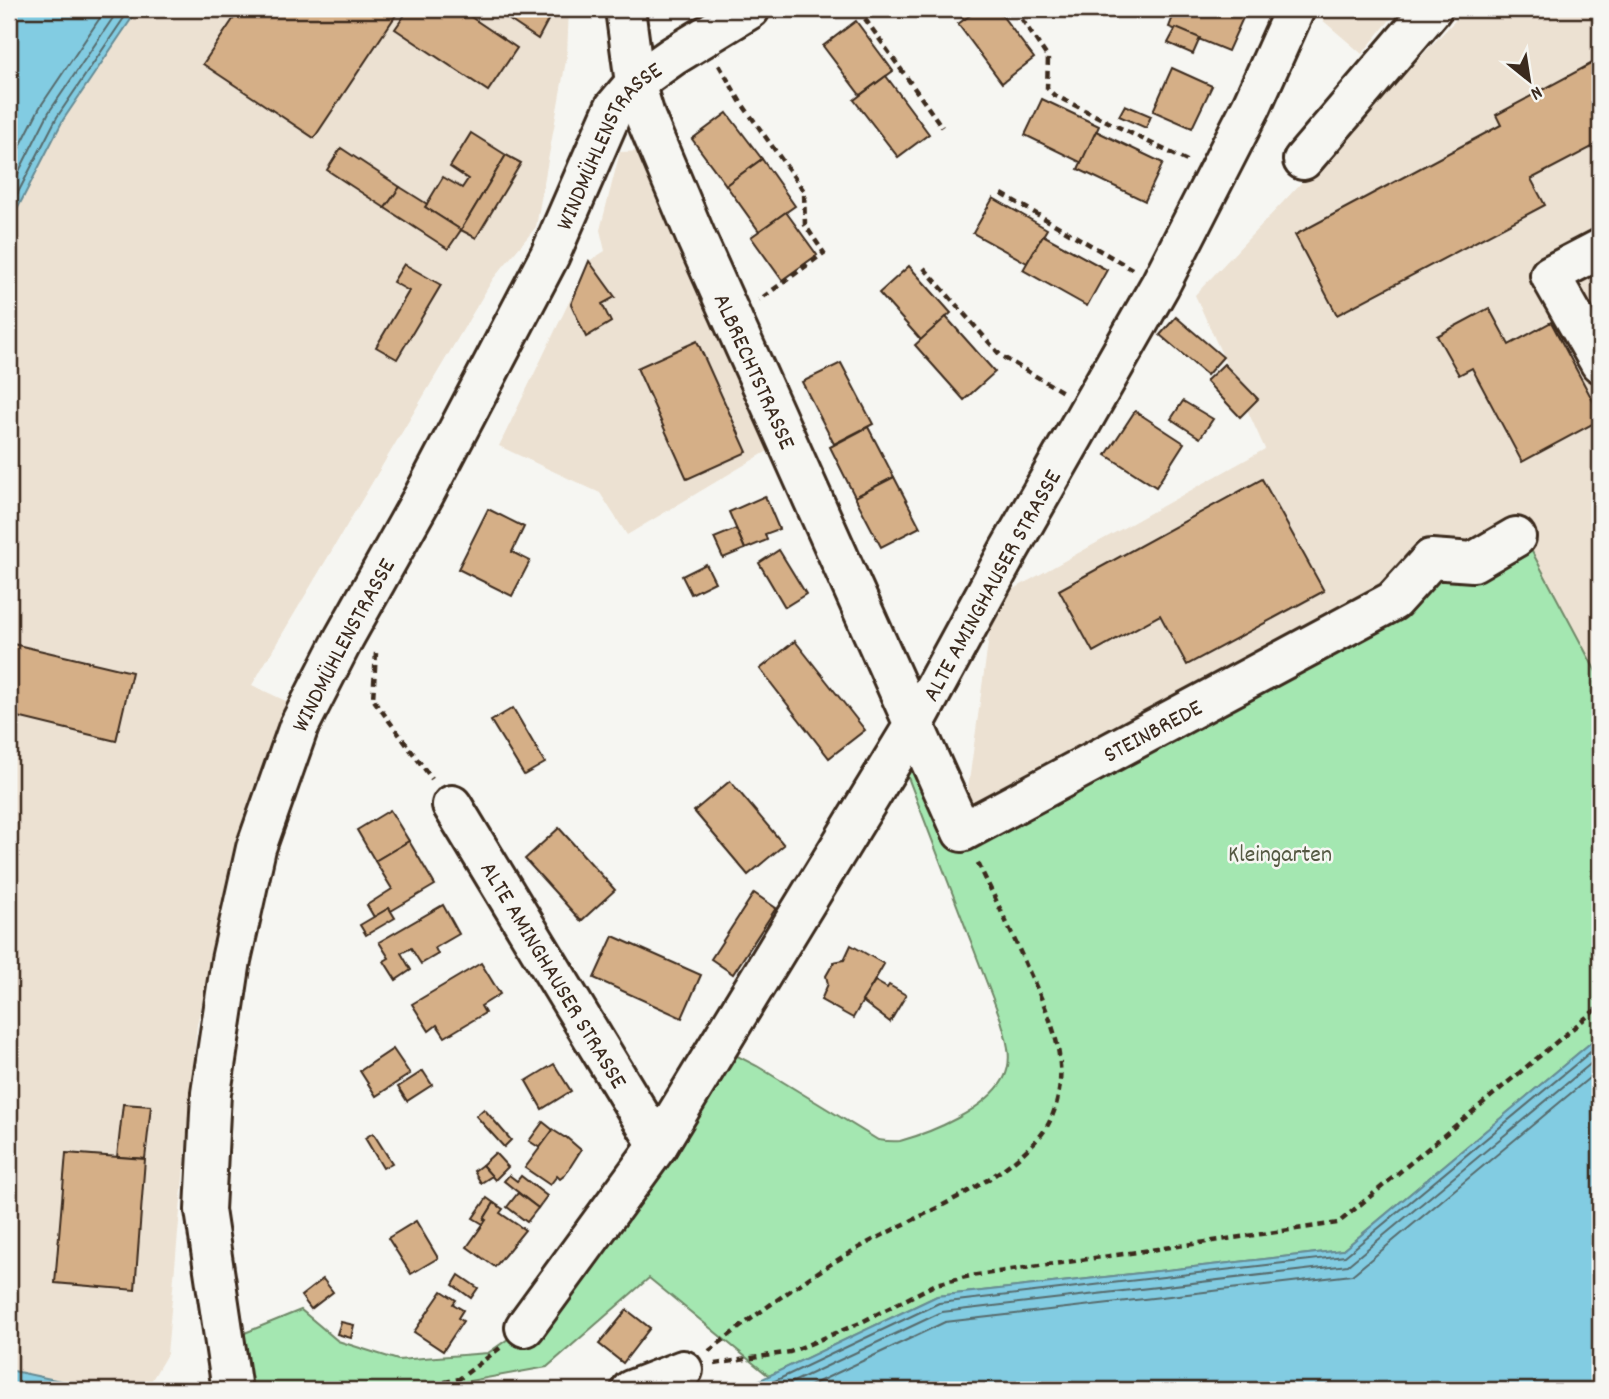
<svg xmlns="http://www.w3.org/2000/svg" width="1609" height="1399" font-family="Dekko,sans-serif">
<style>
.built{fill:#ece1d2}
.green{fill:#a4e7b1;stroke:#708868;stroke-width:2}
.water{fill:#82cce2;stroke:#668b94;stroke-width:2}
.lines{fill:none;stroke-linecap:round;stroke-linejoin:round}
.shore{stroke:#576b6c;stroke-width:2}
.building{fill:#d5af87;stroke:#3b2a1e;stroke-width:2}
.minor-casing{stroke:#3b2a1e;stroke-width:44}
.path{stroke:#3b2a1e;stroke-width:4.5;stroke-dasharray:7 5;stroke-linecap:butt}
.minor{stroke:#f6f6f2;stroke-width:38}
.labels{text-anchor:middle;stroke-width:5;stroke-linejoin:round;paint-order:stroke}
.street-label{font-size:24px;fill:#3b2a1e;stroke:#f6f6f2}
.park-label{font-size:24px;fill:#555943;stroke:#f6f6f2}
</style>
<rect width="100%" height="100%" fill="#f6f6f2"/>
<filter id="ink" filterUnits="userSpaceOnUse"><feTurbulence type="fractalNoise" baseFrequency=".0143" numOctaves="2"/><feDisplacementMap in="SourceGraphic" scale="14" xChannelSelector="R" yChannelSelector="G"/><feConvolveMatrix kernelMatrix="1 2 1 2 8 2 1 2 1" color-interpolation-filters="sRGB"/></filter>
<g filter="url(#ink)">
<g class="built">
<polygon points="139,9 569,9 567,55 536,227 493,279 252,685 290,703 236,854 197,1025 167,1354 146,1390 102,1390 9,1370 9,222 63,121"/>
<polygon points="1314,9 1399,9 1362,54 1313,12"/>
<polygon points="1466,9 1600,9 1600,679 1522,533 962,832 994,600 1265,449 1195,295"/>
<polygon points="644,151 771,449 627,535 600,493 499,446 589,261 605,251 600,230 620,152"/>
</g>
<path class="green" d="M1522,533L1600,679V1035L1343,1250L937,1296L769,1376L649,1278L547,1367L420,1390H232L225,1341L301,1310L338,1341L398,1360L488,1353L525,1327L718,1046L757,1066L878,1140C885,1141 893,1142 900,1141C933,1132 987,1109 1004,1078C1014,1059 1006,1038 1001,1020L893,738L962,831Z"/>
<g class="water">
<polygon points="9,9 138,9 63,120 9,225"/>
<polygon points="1600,1035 1600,1390 739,1390 937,1296 1343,1250"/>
<polygon points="9,1370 102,1390 9,1390"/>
</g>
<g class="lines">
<g class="shore">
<polyline points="9,168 40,107 106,9"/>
<polyline points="9,191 49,112 119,9"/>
<polyline points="9,210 57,117 130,9"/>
<polyline points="756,1390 939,1303 1345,1256 1600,1044"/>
<polyline points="776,1390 942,1312 1348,1265 1600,1056"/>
<polyline points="801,1390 945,1322 1352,1275 1600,1069"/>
</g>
</g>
<g class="building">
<polygon points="240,9 400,9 314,138 203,64"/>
<polygon points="409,9 459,9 517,48 488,91 395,29"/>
<polygon points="493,9 554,9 538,39"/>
<polygon points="955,9 979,9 964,20"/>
<polygon points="979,9 997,9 1034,58 1002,83 958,24"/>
<polygon points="1174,9 1188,9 1187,11 1201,17 1205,9 1247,9 1228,51 1169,27 1174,14 1172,13"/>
<polygon points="856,21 893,71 860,95 823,46"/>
<polygon points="1176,28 1200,38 1193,54 1168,43"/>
<polygon points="1600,59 1600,143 1531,179 1545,205 1337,315 1295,235 1501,125 1496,115"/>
<polygon points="1172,68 1212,86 1192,128 1153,111"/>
<polygon points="886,76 929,134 898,157 854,100"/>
<polygon points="1042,99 1099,126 1082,163 1025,135"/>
<polygon points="1125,105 1151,116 1146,128 1119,116"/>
<polygon points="727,113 762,159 726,185 692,139"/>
<polygon points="1096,131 1163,163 1145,201 1078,169"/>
<polygon points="471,133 506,155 461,230 425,207 443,177 462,188 468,179 450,167"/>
<polygon points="341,148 400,187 385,208 327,170"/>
<polygon points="506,155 521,163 476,238 461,230"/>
<polygon points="762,159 795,206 759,231 726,185"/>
<polygon points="400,187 427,204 425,207 461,230 448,249 385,208"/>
<polygon points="993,198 1047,229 1027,263 973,233"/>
<polygon points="786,212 817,255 782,280 751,237"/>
<polygon points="1043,235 1107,270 1087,306 1023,270"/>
<polygon points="589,261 615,297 602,304 611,322 586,337 571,304"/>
<polygon points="404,264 441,285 397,359 376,347 409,291 393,282"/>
<polygon points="909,266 951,313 921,340 879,293"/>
<polygon points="1489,308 1509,345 1551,322 1600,414 1600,420 1522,462 1472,368 1459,375 1437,336"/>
<polygon points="946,317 995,372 964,400 915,345"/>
<polygon points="1176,317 1223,357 1207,375 1160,335"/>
<polygon points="697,341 747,452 687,479 637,368"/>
<polygon points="841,363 873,424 834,444 802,382"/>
<polygon points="1224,364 1258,399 1240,417 1206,381"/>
<polygon points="1183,401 1213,419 1200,438 1171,419"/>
<polygon points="1135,411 1184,443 1156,487 1106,455"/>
<polygon points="868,427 894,477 855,497 830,447"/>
<polygon points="894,477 920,527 881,547 855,497"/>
<polygon points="1262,479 1324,591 1187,665 1160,615 1093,652 1059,590"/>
<polygon points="765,496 779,529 765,534 767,540 745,549 729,512"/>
<polygon points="488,509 524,527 512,552 530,561 512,596 458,569"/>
<polygon points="736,529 745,549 723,558 714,538"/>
<polygon points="779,550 806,594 785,607 759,563"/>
<polygon points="706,564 715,582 691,594 682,576"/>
<polygon points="795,641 865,730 829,758 760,669"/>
<polygon points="9,643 132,672 116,741 9,715"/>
<polygon points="513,708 545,763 524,775 491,721"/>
<polygon points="730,781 784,845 748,875 694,811"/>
<polygon points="390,810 409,841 375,861 357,830"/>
<polygon points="559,828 615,890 581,921 525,859"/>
<polygon points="409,841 435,885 391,911 389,908 374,917 367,905 392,889 375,861"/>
<polygon points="754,893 776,908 733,974 711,959"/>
<polygon points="443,905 459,934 435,948 438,954 421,964 411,948 401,953 411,970 396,980 384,961 389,958 379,942"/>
<polygon points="389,908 395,918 366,935 360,925"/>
<polygon points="613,936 701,975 682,1018 594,978"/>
<polygon points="851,945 884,964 853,1018 821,1000 828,984 826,976 834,962 844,960"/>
<polygon points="481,963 500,994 481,1006 485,1013 445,1037 437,1025 429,1031 412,1004"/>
<polygon points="875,981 887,988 889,985 906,995 890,1022 862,1001"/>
<polygon points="393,1049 410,1074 376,1096 360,1071"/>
<polygon points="554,1064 571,1091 542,1109 526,1081"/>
<polygon points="423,1071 432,1085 407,1101 398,1087"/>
<polygon points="123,1104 151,1106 145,1159 117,1157"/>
<polygon points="484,1109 511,1140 504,1147 476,1116"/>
<polygon points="543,1122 553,1130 540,1148 529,1141"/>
<polygon points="553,1130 564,1137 566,1137 581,1150 565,1175 560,1179 557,1176 550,1185 525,1168"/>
<polygon points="373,1133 392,1163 383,1168 365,1138"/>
<polygon points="66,1153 145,1159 135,1290 55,1283"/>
<polygon points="495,1153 508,1167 495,1180 482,1165"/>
<polygon points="482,1165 492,1176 481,1183 474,1171"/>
<polygon points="509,1175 517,1181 521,1176 547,1196 538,1208 504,1181"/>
<polygon points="518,1193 538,1208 527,1222 507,1207"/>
<polygon points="487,1198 494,1203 484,1219 486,1220 483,1224 473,1218"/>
<polygon points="494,1203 503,1209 500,1213 525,1230 495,1267 467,1247 486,1220 484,1219"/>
<polygon points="416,1221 438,1258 411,1274 388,1238"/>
<polygon points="459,1275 478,1288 471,1298 453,1285"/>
<polygon points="323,1279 333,1292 311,1309 301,1296"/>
<polygon points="442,1291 456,1300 453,1304 463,1310 458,1318 463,1321 443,1351 414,1332"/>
<polygon points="627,1310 650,1328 623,1363 599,1344"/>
<polygon points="341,1322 354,1325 351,1338 337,1334"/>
</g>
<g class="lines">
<g class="minor-casing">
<g id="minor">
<path id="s1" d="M625,9L635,83L646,119L697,240L962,832L1393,601L1431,559L1473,562L1516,537"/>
<polyline points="1303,160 1432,9"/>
<polyline points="1600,249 1550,275 1600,363"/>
<path id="s2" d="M452,805L658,1145"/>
<path id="s3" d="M525,1327L658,1145L914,725L1009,550L1160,285L1252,105L1295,9"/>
<path id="s4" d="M232,1390L205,1210L211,1093L231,960L256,848L299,726L344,638L424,495L550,255L614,108L635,83L673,56L750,9"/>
<polyline points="631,1390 683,1370"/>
</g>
</g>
<g class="path">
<polyline points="858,9 942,127"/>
<polyline points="1015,9 1048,58 1047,88 1054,95 1187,161"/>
<polyline points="719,65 740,101 804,191 805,225 824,253 759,300"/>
<polyline points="1002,194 1132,269"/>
<polyline points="924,268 1001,356 1063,392"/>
<polyline points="376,653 373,699 432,779"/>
<path d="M709,1351C758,1313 807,1276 862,1246C921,1213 996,1187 1041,1135C1056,1117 1062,1087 1060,1065C1058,1030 1040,996 1026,965C1010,929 993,894 976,859"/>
<polyline points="715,1364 790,1352 860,1323 936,1284 970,1276 1338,1223 1600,1006"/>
<polyline points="409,1390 459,1379 500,1348"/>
</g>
<use href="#minor" class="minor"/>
</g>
</g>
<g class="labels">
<g class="street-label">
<text dy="8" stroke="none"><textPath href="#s4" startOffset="1337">WINDMÜHLENSTRASSE</textPath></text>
<text dy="8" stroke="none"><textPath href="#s1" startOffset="387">ALBRECHTSTRASSE</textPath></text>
<text dy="8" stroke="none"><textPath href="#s3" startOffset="877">ALTE AMINGHAUSER STRASSE</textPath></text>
<text dy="8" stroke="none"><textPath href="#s4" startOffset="770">WINDMÜHLENSTRASSE</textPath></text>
<text dy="8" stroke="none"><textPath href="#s1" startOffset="1108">STEINBREDE</textPath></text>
<text dy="8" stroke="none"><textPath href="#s2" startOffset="198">ALTE AMINGHAUSER STRASSE</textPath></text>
</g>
<g class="park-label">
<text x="1280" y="861">Kleingarten</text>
</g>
</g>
<rect width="1609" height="1399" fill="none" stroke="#f6f6f2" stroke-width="35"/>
<rect x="18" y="18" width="1574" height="1364" fill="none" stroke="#3b2a1e" stroke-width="2.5" filter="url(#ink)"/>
<g transform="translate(1529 80) rotate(150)" stroke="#f6f6f2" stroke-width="5" paint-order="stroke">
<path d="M0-5L12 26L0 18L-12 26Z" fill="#3b2a1e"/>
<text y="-10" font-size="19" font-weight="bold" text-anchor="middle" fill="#3b2a1e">N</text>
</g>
</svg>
